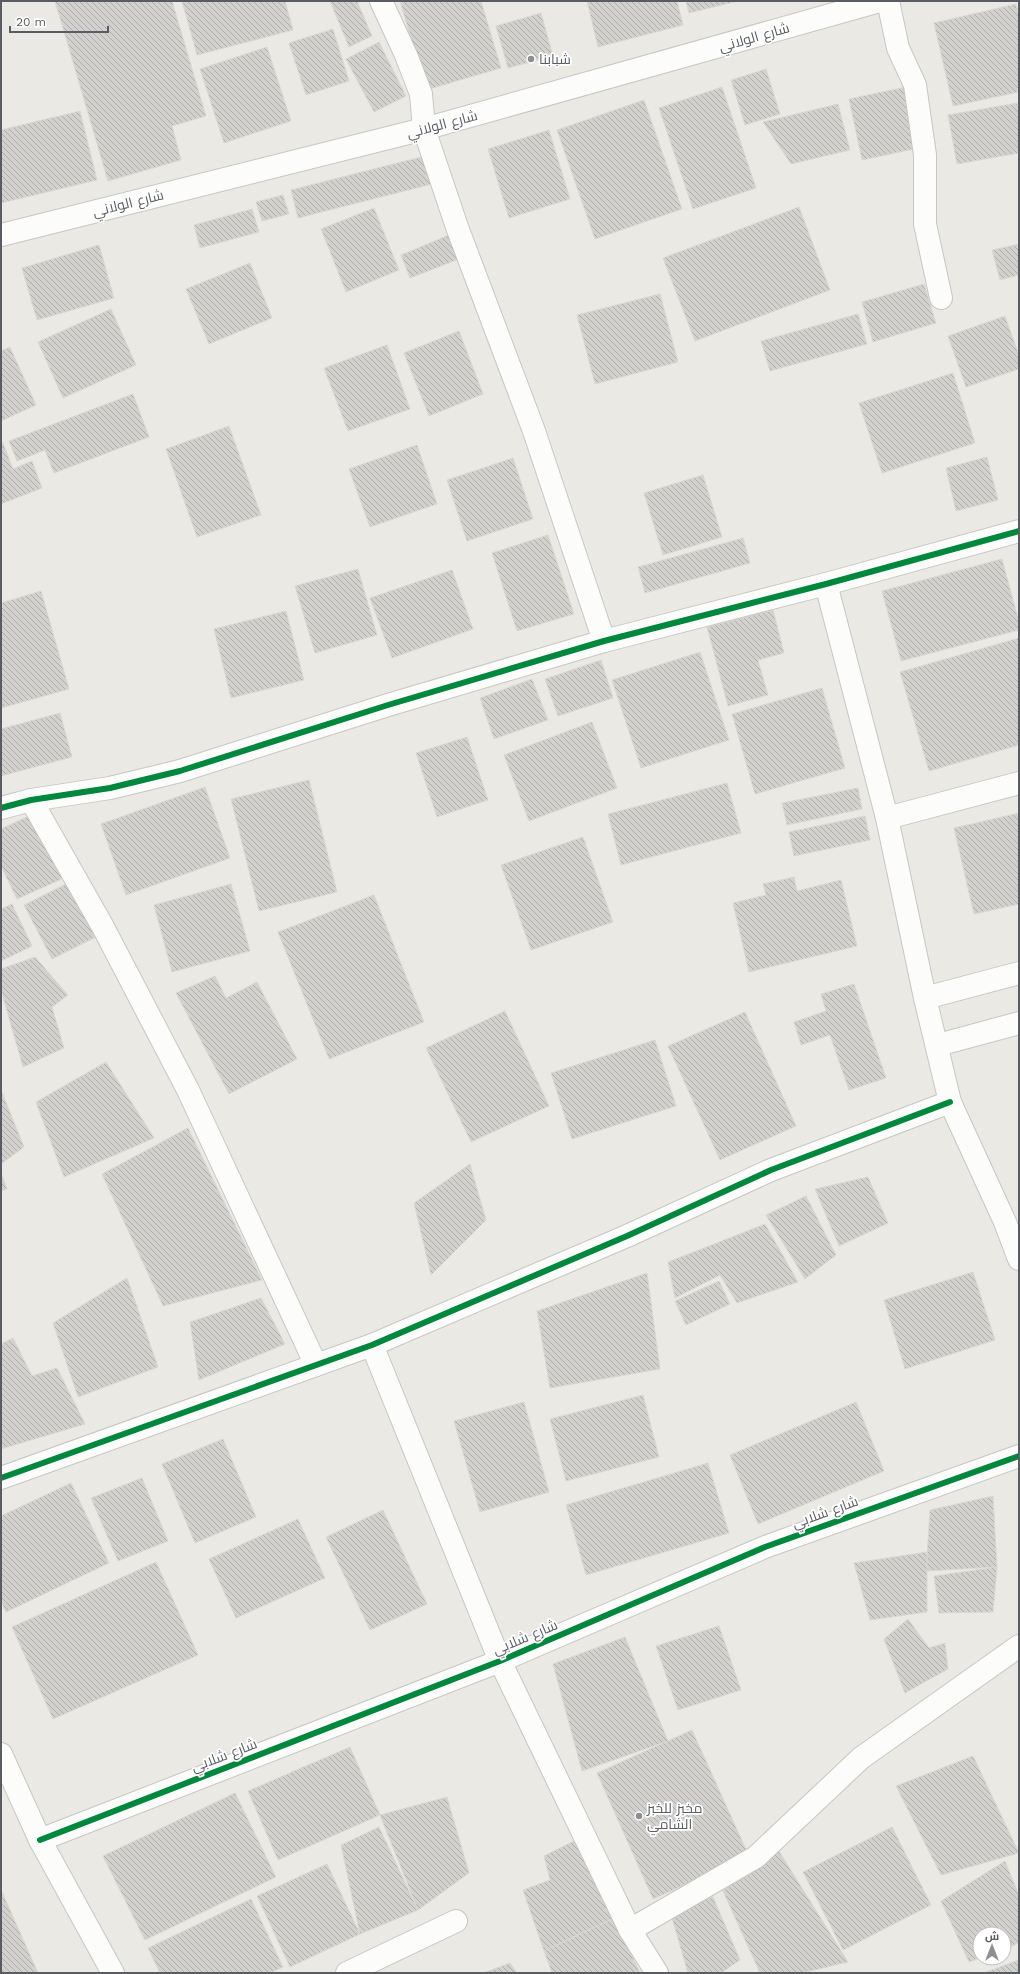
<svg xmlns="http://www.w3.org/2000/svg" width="1020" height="1974" font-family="'Work Sans',Cairo,sans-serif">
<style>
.building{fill:url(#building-back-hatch);stroke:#dad8d3}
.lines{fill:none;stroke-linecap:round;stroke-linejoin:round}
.minor-casing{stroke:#c6c6c5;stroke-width:24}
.minor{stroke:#fcfcfb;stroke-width:22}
.cycleway-casing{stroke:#fff;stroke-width:8}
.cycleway{stroke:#00873e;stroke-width:6}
.poi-dot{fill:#8c8e90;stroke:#fff;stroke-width:1.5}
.labels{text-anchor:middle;stroke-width:3.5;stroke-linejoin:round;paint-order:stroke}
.street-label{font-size:14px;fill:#595d63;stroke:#fff}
.poi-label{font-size:14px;fill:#595d63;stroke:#fff;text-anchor:start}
</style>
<defs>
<pattern id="building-back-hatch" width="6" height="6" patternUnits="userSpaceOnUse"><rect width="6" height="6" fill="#d2d1ce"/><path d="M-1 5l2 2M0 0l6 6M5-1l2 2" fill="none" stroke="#adadab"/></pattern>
</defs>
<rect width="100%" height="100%" fill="#eae9e4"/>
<g class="building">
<polygon points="55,1 172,1 206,116 172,126 181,160 108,181"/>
<polygon points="182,1 285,1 293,30 197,55"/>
<polygon points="330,1 357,1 372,36 349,47"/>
<polygon points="400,1 481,1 501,68 426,90"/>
<polygon points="677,1 683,25 598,47 587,1"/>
<polygon points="686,1 738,1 689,13"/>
<polygon points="1016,4 1019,17 1019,92 953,106 934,23"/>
<polygon points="541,13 553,56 508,68 496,26"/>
<polygon points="333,29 349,81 306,95 289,43"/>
<polygon points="379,42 406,96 374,112 346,59"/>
<polygon points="267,47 291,121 224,143 200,69"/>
<polygon points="766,69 780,114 745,125 731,80"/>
<polygon points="722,87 756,188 693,209 659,108"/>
<polygon points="906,87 919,148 862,160 849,99"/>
<polygon points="644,100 682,209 595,239 557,130"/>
<polygon points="1017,103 1019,114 1019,153 957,164 948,115"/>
<polygon points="838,104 850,150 791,164 763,122"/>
<polygon points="80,111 97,180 1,203 1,130"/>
<polygon points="549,130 570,199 509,218 488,149"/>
<polygon points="425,156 432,184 298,218 291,190"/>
<polygon points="283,195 289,214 262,221 256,202"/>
<polygon points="799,207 830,290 695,341 663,258"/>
<polygon points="374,208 399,270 346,292 321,229"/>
<polygon points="252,209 259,232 200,248 194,225"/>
<polygon points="449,235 459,259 410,278 401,255"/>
<polygon points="1019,244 1019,275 1000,280 992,250"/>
<polygon points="99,245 114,298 37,320 22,268"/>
<polygon points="250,263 272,318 209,344 186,289"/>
<polygon points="924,284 936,323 873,342 862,302"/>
<polygon points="660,294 678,362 595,384 577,315"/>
<polygon points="111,309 136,365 63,398 38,342"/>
<polygon points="858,314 867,344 770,371 761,341"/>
<polygon points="1005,316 1019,355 1019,369 966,387 948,336"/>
<polygon points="459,331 483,394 429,416 404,353"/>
<polygon points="387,345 410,409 348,431 324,368"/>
<polygon points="10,347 36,405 1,421 1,351"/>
<polygon points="953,373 975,443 882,473 859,403"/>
<polygon points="133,394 149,437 54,473 45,450 17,461 9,441"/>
<polygon points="229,426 261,515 197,537 166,449"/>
<polygon points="3,443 13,469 32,461 42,488 1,504 1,444"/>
<polygon points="417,445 437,504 370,527 349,469"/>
<polygon points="987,457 998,500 956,511 946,468"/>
<polygon points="513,458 533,519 467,541 447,480"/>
<polygon points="703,475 722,537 663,555 644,493"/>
<polygon points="548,535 574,614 517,631 492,553"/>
<polygon points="743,538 750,563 645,593 638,567"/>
<polygon points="1002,559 1019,622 1019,630 901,661 882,591"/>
<polygon points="358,569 377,635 315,653 295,586"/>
<polygon points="452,570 473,629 392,658 370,598"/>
<polygon points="41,591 69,689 1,708 1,603"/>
<polygon points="773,610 784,653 758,660 768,695 728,706 707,627"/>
<polygon points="286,611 304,680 231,698 214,629"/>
<polygon points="1019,638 1019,745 929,771 900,672"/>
<polygon points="700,652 729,740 641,768 612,680"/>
<polygon points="601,660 613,698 558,716 545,679"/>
<polygon points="532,679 548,720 494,739 480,698"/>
<polygon points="822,688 845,768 755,794 732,714"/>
<polygon points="60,713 72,757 1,776 1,729"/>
<polygon points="592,722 617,788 529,821 504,755"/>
<polygon points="467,737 488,800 437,817 416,753"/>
<polygon points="309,780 337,892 259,911 231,799"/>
<polygon points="727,783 741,833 621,865 608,814"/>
<polygon points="205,787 230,858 126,895 101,824"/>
<polygon points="858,788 862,809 787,825 782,803"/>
<polygon points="35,813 64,878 17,899 1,866 1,829"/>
<polygon points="1019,813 1019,904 974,914 954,828"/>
<polygon points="865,816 870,840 794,856 789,832"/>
<polygon points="583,837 613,922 531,950 501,865"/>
<polygon points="794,877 797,891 841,880 857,946 749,972 733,903 766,895 763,884"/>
<polygon points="70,882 98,936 52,959 24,905"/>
<polygon points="231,884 250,951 172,972 154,905"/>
<polygon points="374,895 424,1022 329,1059 278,932"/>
<polygon points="12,904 32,946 1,961 1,909"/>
<polygon points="35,957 68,995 52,1007 64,1048 23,1067 1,990 1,969"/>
<polygon points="215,976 226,998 257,982 297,1059 229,1094 176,993"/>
<polygon points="854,984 886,1078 849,1090 830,1035 801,1045 794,1022 826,1011 821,994"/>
<polygon points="505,1011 549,1106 471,1142 426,1048"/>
<polygon points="745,1012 796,1126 720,1160 668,1046"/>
<polygon points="655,1040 676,1106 572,1139 551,1073"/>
<polygon points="106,1062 154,1138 64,1177 36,1102"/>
<polygon points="1,1090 24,1147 1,1164"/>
<polygon points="188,1128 262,1280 163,1306 102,1174"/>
<polygon points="470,1164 486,1220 431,1275 414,1203"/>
<polygon points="1,1173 7,1189 1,1191"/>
<polygon points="868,1177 888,1223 839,1246 815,1189"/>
<polygon points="806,1196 836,1255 805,1279 766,1215"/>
<polygon points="765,1224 798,1282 737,1303 720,1275 675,1298 668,1262"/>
<polygon points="973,1272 995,1340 905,1369 884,1300"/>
<polygon points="647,1273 660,1369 550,1388 537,1311"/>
<polygon points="127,1278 158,1367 78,1397 53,1323"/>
<polygon points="719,1281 730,1304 686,1325 675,1301"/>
<polygon points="261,1298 285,1344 199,1380 190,1322"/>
<polygon points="13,1338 32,1376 57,1368 85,1424 1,1449 1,1344"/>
<polygon points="643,1395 659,1457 566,1481 550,1419"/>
<polygon points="524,1402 549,1492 480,1512 454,1421"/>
<polygon points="856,1402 884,1471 758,1524 730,1455"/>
<polygon points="223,1439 256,1517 195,1543 162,1464"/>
<polygon points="708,1463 729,1533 586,1575 566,1505"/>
<polygon points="142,1478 168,1541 118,1561 91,1498"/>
<polygon points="71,1483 109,1563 6,1612 1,1601 1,1516"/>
<polygon points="993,1496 997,1567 926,1571 930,1510"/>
<polygon points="383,1510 427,1604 370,1630 326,1537"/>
<polygon points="298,1519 325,1578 236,1618 209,1559"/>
<polygon points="927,1552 927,1612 870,1620 854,1563"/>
<polygon points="156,1562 198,1655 53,1719 12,1627"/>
<polygon points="997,1567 993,1612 939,1613 934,1576"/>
<polygon points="908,1619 929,1648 945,1643 948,1669 905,1693 884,1639"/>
<polygon points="719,1626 741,1690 678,1710 656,1646"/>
<polygon points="625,1637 668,1741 582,1771 553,1664"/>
<polygon points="692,1730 749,1856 653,1899 597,1773"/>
<polygon points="350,1747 380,1815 278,1860 248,1791"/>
<polygon points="973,1756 1019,1853 941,1875 896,1786"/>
<polygon points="235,1793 276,1877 145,1940 103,1856"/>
<polygon points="447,1797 469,1873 418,1910 380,1815"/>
<polygon points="379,1827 418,1910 360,1934 341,1845"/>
<polygon points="892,1827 931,1905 843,1950 803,1872"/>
<polygon points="574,1841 614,1918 544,1951 523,1890 550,1880 544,1856"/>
<polygon points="777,1848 848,1962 802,1973 760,1973 723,1891"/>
<polygon points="1005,1861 1019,1895 1019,1943 1004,1949 1004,1934 980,1934 980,1958 969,1962 941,1901"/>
<polygon points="327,1864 360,1934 290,1967 257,1896"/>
<polygon points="2,1892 38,1973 1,1973"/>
<polygon points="713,1897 740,1960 721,1973 688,1973 670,1911"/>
<polygon points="251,1899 283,1967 270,1973 160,1973 148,1948"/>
<polygon points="614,1918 640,1973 552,1973 544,1951"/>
<polygon points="1019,1960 1019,1973 983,1973"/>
<polygon points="510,1963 517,1973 483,1973"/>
</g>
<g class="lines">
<g class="minor-casing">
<g id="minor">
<polyline points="381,1 406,55 421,94 424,129 457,227 534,431 604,641"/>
<polyline points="888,1 898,48 915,85 925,155 925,224 941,298"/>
<polyline points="1,235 424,129 880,1"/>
<polyline points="826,584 887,818 925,998 950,1102 1005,1222 1019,1259"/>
<polyline points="31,800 103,927 188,1090 316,1365"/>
<polyline points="1,808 31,800 110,788 180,771 388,705 604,641 826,584 1019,531"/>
<polyline points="887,818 1019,783"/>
<polyline points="925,998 1019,973"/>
<polyline points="938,1045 1019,1023"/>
<polyline points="372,1345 500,1661 630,1930 657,1973"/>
<polyline points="1,1478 372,1345 627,1236 771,1170 950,1102"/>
<polyline points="1,1754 40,1840 113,1973"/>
<polyline points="40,1840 500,1661 765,1547 1019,1456"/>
<polyline points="630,1930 756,1857 861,1758 1019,1646"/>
<polyline points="347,1973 456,1921"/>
</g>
</g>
<use href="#minor" class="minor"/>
<g class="cycleway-casing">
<g id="cycleway">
<polyline points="1,808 31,800 110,788 180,771 388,705 604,641 826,584 1019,531"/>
<polyline points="1,1478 372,1345 627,1236 771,1170 950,1102"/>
<polyline points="40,1840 500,1661 765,1547 1019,1456"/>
</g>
</g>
<use href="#cycleway" class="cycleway"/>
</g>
<g class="poi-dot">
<circle cx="531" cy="59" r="4"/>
<circle cx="639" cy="1816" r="4"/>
</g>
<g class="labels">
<g class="street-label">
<text transform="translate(754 37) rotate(-16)" y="5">شارع الولاني</text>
<text transform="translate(442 124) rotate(-15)" y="5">شارع الولاني</text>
<text transform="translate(128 203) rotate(-14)" y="5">شارع الولاني</text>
<text transform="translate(825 1512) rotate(-20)" y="5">شارع شلابي</text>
<text transform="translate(525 1637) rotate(-23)" y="5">شارع شلابي</text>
<text transform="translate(224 1755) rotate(-21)" y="5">شارع شلابي</text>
</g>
<g class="poi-label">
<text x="539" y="64">شبابنا</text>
<text x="647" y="1813">مخبز للخبز<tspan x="647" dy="16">الشامي</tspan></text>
</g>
</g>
<rect width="1020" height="1974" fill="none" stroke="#595d63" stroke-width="4"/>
<g transform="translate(992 1946)"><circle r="19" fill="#ffffff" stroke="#bdbec1"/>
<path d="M0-3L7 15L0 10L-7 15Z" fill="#8c8e90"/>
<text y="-6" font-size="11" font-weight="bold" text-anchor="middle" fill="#595d63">ش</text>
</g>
<path d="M10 26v6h98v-6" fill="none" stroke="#595d63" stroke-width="2"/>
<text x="16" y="26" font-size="12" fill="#595d63" stroke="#ffffff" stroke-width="3" paint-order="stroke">20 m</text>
</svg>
